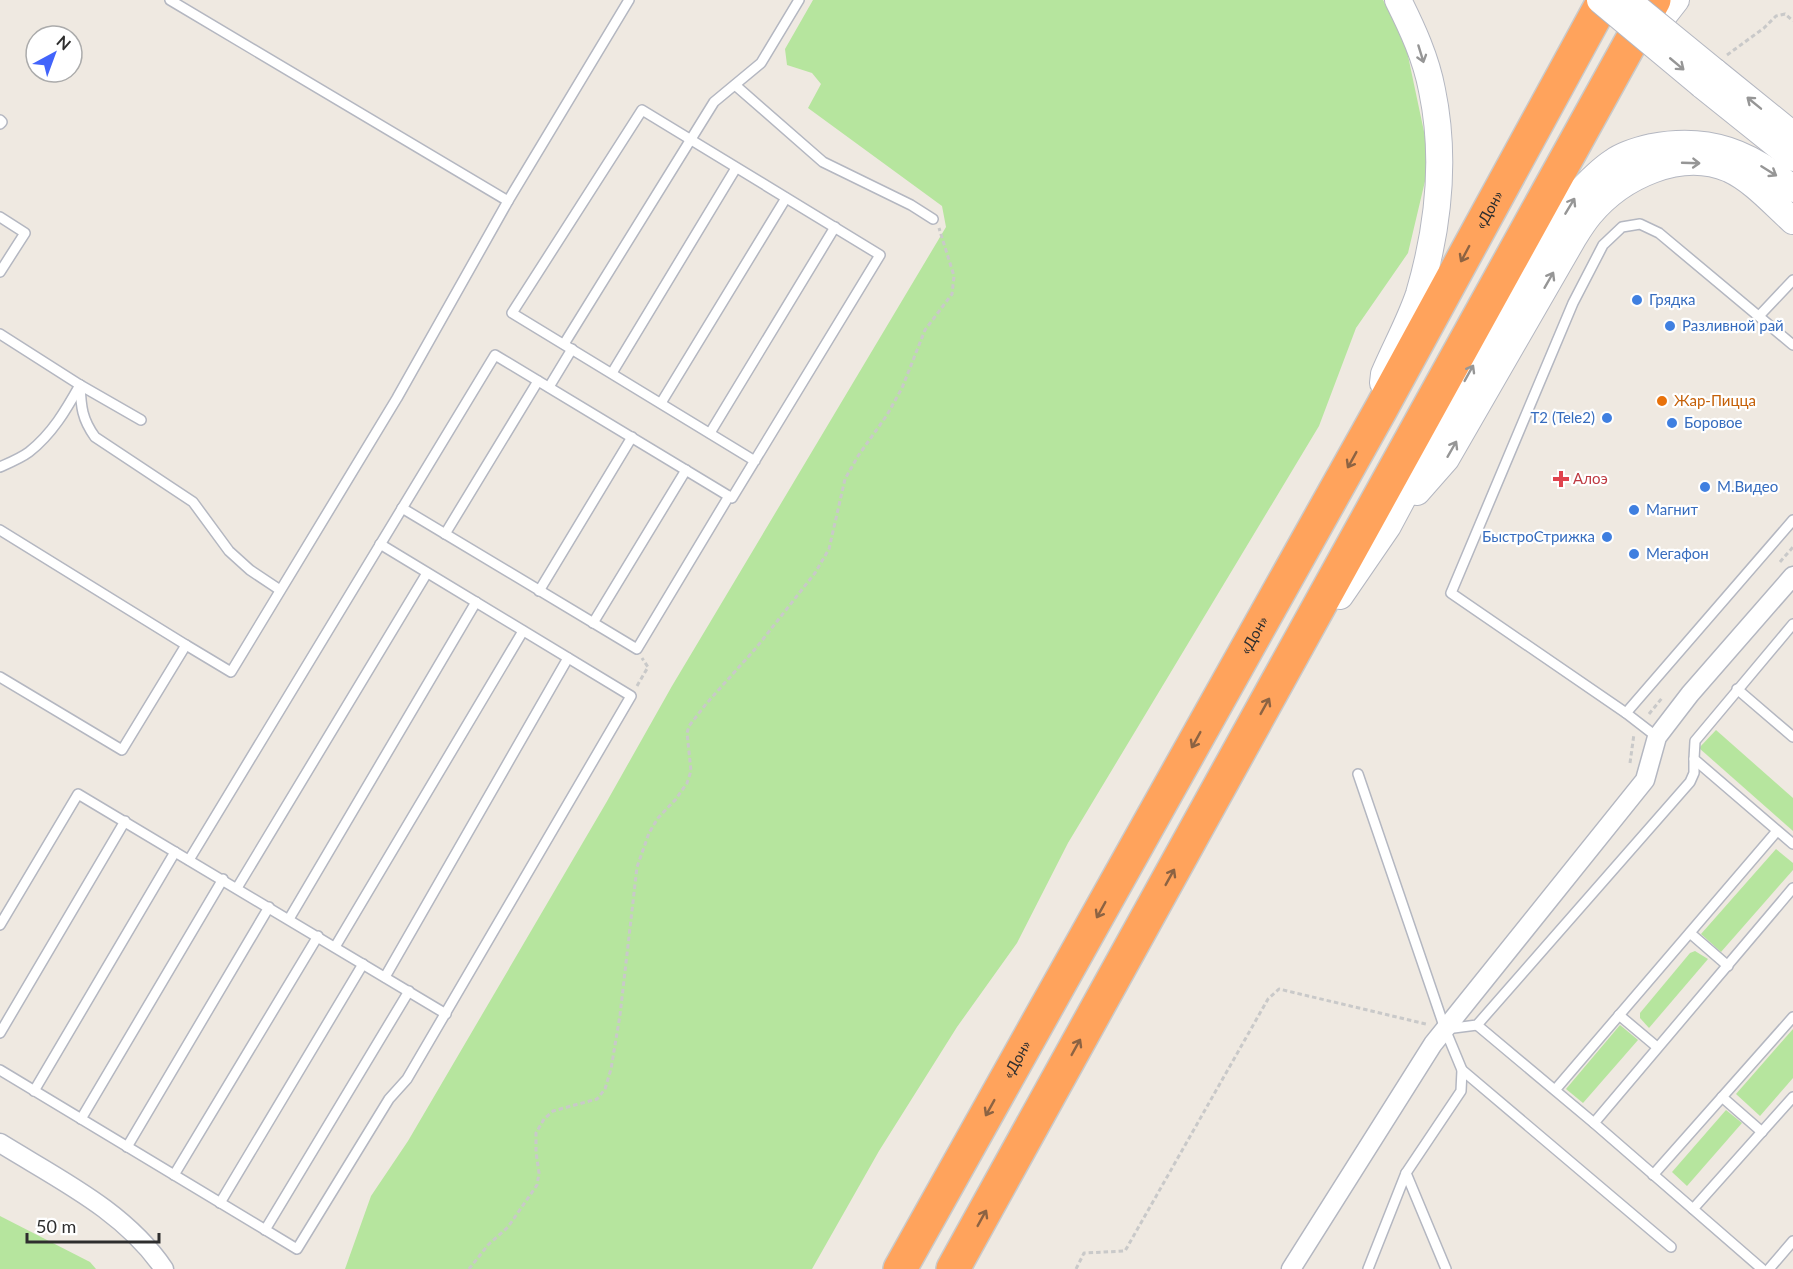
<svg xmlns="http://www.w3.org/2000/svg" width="1793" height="1269" font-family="Lato,sans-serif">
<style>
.green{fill:#b6e59e}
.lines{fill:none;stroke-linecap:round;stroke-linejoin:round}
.lane-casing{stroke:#b4b7c1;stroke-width:12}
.street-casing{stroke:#b4b7c1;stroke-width:21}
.secondary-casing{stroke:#b4b7c1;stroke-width:28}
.highway-casing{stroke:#c9c9c9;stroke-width:36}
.path{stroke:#c9c9c9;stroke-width:3;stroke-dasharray:4.5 3;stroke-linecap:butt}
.lane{stroke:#fff;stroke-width:9}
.street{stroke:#fff;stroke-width:18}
.secondary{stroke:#fff;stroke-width:26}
.highway{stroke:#ffa35c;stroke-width:33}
.secondary-bridge-casing{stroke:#b4b7c1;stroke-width:28;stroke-linecap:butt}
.secondary-bridge{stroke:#fff;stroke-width:26}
.oneway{stroke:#969696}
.oneway2{stroke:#8c6343}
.shop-dot{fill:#3f7fe0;stroke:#fff;stroke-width:2}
.food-dot{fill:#e8710a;stroke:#fff;stroke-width:2}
.health-dot{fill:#e0444e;stroke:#fff;stroke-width:2}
.labels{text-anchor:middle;stroke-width:4.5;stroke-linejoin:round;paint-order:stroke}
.street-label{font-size:15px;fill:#2e2e2e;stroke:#fff}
.shop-label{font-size:15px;fill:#366cbe;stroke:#fff;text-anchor:start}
.food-label{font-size:15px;fill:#c56008;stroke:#fff;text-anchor:start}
.health-label{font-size:15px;fill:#be3a42;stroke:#fff;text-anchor:start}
</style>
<rect width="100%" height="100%" fill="#efe9e1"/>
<g class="green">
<polygon points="813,0 1383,0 1404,37 1430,160 1408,253 1356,328 1319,426 1068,843 1017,943 957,1027 879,1151 812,1269 345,1269 371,1196 408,1141 606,803 672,686 946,227 942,206 808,108 821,84 812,73 787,65 785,49"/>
<polygon points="1716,730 1793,798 1793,831 1699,748"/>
<polygon points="1776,849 1793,863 1793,870 1721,952 1701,934"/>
<polygon points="1695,951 1708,959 1649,1028 1640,1018 1640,1013 1690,953"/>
<polygon points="1620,1025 1638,1040 1583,1103 1566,1089"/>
<polygon points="1793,1029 1793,1078 1760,1116 1736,1094"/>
<polygon points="1726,1110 1742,1123 1687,1186 1672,1172"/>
<polygon points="0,1216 90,1262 96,1269 0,1269"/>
</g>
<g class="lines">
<g class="lane-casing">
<g id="lane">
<polyline points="170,0 508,201"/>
<polyline points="735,85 823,162 911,205 933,219"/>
<polyline points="0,120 2,122 0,124"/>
<polyline points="0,217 25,233 0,272"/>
<polyline points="1759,316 1793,280"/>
<polyline points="0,334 80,385 141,420"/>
<polyline points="564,344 714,102 761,63 799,0"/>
<polyline points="612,373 736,168"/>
<path d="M80,385C81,407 82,419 95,437L193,502L229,551L250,570L280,590"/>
<polyline points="549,387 572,349"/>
<polyline points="661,403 786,198"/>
<polyline points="710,433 835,227"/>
<path d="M0,467C9,463 21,458 29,452C52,434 66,410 80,385"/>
<polyline points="402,508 637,649 729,496"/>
<polyline points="0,530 186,645 122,750 0,677"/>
<polyline points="445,534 538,381"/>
<polyline points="539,591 632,437"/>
<polyline points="593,623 686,470"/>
<polyline points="1793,624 1695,741 1694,759 1793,844"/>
<polyline points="186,645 231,672 397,398 508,201 629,0"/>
<polyline points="1737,689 1793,737"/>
<polyline points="1626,713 1793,520"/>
<polyline points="1657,737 1626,713 1451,593 1573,303 1603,245 1622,227 1640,224 1659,233 1793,345"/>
<polyline points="1358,774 1445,1029 1462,1070 1461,1091 1406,1173 1368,1269"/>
<polyline points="189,860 495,355 732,498 880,255 642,110 512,313 755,461"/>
<polyline points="237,888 427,573"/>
<polyline points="289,919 476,602"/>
<polyline points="0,925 78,794 446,1014"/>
<polyline points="1690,933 1728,966"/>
<polyline points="335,947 523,631"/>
<polyline points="385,977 568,658"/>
<polyline points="1619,1015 1657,1047"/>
<polyline points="1477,1025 1594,1123 1762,1269"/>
<polyline points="1446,1029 1477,1025 1690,782 1694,773 1694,759"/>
<polyline points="0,1033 125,821"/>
<polyline points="0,1070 297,1249 389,1099 407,1079 631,696 380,544"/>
<polyline points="1462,1070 1671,1247"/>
<polyline points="1555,1090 1777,831"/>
<polyline points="34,1091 175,852"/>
<polyline points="1722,1097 1762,1132"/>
<polyline points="81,1119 223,879"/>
<polyline points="1594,1123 1793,888"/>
<polyline points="127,1147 269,907"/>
<polyline points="1406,1173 1446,1269"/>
<polyline points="174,1175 318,936"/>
<polyline points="1653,1175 1793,1017"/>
<polyline points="220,1203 363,964"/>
<polyline points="1693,1209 1793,1097"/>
<polyline points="265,1230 409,991"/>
<polyline points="1769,1269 1793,1241"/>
</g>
</g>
<g class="street-casing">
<g id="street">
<path d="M0,1143C58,1179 125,1211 164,1269"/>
<polyline points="1291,1269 1433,1044 1645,780 1657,737 1690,694 1793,576"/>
</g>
</g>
<g class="secondary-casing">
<g id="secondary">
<polyline points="1644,41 1676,0"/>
<polyline points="1714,71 1793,135"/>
<polyline points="1702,85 1793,158"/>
<path d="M1383,383L1384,374C1395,348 1410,321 1419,294C1438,229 1446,157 1432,90C1426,58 1412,28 1398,0"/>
<path d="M1417,492L1446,459L1574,237C1579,229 1584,221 1590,214C1621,177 1680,148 1729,169C1753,180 1773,203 1793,221"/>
<path d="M1340,596L1388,526L1471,370L1576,196C1587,184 1599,171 1613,162C1624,154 1639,150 1652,147C1709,136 1750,153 1793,189"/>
</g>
</g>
<g class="highway-casing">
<g id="highway">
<path id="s1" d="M900,1269L1381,409L1604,0"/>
<polyline points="953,1269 1654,0"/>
</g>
</g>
<g class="path">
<polyline points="1727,55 1764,28 1776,16 1785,14 1793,21"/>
<polyline points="1780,562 1793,547"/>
<polyline points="637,686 648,667 642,658"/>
<polyline points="1649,714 1662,698"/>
<polyline points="1630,763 1634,734"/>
<polyline points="469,1269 488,1245 508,1227 537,1185 539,1173 536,1152 536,1133 544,1119 553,1111 597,1099 605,1089 611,1069 620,1015 637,867 649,833 658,818 676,799 687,783 691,771 687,733 689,726 706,704 756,648 815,573 829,549 845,479 858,456 887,415 902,388 925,330 952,294 954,276 939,228"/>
<polyline points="1076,1269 1084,1253 1125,1251 1268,999 1279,989 1426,1024"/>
</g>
<use href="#lane" class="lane"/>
<use href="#street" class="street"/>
<use href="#secondary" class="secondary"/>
<use href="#highway" class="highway"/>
<g class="secondary-bridge-casing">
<g id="secondary-bridge">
<polyline points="1600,0 1702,85"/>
<polyline points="1627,0 1714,71"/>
</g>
</g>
<use href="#secondary-bridge" class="secondary-bridge"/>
</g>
<defs><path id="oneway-shaft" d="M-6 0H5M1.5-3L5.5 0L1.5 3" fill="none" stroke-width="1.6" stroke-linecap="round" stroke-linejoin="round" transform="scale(1.5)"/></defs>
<g class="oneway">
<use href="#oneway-shaft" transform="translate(1421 54) rotate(73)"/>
<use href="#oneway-shaft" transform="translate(1677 64) rotate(40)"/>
<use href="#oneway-shaft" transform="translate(1754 103) rotate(-141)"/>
<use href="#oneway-shaft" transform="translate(1691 163) rotate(2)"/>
<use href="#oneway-shaft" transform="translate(1769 171) rotate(32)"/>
<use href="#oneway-shaft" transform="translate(1570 206) rotate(-59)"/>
<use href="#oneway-shaft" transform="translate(1549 280) rotate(-60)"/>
<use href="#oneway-shaft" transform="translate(1469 373) rotate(-61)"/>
<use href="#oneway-shaft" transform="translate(1452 449) rotate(-60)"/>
</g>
<g class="oneway2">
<use href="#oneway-shaft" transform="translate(1465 254) rotate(118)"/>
<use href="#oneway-shaft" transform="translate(1352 460) rotate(119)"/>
<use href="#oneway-shaft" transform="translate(1265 706) rotate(-61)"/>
<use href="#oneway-shaft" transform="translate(1196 740) rotate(119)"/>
<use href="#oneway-shaft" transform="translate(1170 877) rotate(-61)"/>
<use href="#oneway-shaft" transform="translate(1101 910) rotate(119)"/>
<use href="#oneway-shaft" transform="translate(1076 1047) rotate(-61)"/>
<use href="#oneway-shaft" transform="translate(990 1108) rotate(119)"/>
<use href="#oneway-shaft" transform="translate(982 1218) rotate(-61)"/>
</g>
<g class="shop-dot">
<circle cx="1637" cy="300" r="6"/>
<circle cx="1670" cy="326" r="6"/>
<circle cx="1607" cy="418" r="6"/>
<circle cx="1672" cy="423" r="6"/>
<circle cx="1705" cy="487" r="6"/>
<circle cx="1634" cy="510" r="6"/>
<circle cx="1607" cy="537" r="6"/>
<circle cx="1634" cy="554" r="6"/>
</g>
<circle class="food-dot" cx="1662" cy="401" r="6"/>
<path class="health-dot" d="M1558 470h6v6h6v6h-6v6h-6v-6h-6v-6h6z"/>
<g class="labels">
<g class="street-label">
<text dy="5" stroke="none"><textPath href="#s1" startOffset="1212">«Дон»</textPath></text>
<text dy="5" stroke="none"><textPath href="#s1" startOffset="726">«Дон»</textPath></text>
<text dy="5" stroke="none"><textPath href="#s1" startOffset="240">«Дон»</textPath></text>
</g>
<g class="shop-label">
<text x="1649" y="305">Грядка</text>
<text x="1682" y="331">Разливной рай</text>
<text x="1595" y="423" text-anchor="end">T2 (Tele2)</text>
<text x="1684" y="428">Боровое</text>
<text x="1717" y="492">М.Видео</text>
<text x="1646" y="515">Магнит</text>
<text x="1595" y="542" text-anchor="end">БыстроСтрижка</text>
<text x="1646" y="559">Мегафон</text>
</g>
<g class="food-label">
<text x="1674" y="406">Жар-Пицца</text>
</g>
<g class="health-label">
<text x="1573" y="484">Алоэ</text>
</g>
</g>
<g transform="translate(54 54) rotate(41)"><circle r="28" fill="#ffffff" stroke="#ababab" stroke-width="1.5"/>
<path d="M0-4.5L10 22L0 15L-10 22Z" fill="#4264fb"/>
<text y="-9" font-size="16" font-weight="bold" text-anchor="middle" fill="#2e2e2e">N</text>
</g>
<path d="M27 1233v9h132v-9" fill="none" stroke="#2e2e2e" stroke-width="3"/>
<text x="36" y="1233" font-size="18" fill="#2e2e2e" stroke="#ffffff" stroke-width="4.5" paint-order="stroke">50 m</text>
</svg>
